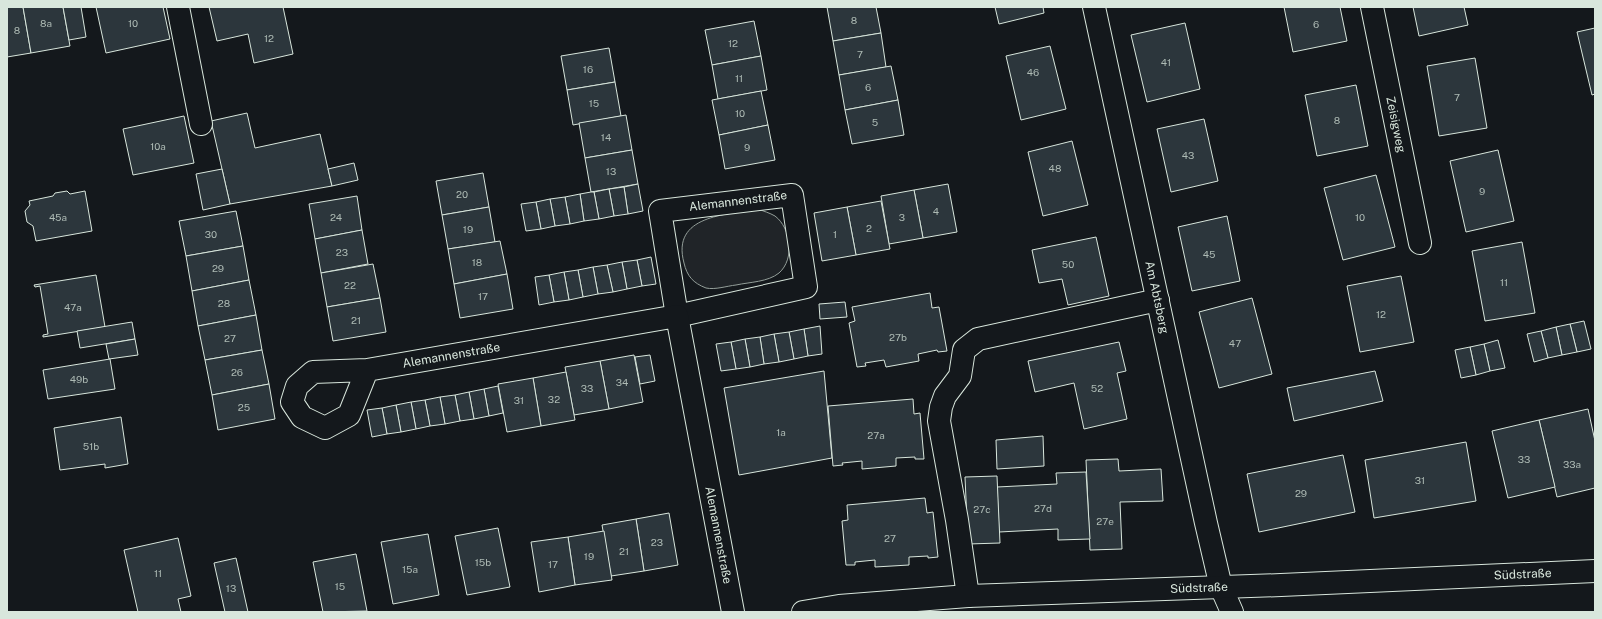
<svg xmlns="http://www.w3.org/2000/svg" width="1602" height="619" font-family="'Public Sans',sans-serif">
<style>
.green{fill:#202428;stroke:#939e99}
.building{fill:#2c363c;stroke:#d8e6dc}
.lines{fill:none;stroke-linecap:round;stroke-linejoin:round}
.minor-casing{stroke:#d8e6dc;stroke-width:24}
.minor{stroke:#14181c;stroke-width:22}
.labels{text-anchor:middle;stroke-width:3;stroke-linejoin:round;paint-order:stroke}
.number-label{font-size:10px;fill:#adbab4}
.street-label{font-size:12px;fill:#d8e6dc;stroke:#14181c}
</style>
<rect width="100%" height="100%" fill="#14181c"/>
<path class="green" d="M758,209C763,211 770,213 775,216C791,228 795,259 779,273C768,282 750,282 736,285C727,286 715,290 706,288C693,283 687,276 684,263C671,215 726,215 758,209Z"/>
<g class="building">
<polygon points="7,7 23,7 31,53 7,57"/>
<polygon points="23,7 63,7 70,46 31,53"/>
<polygon points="63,7 81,7 86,37 69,40"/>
<polygon points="96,7 163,7 170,39 106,53"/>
<polygon points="209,7 283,7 293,54 254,63 248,34 217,41"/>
<polygon points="827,7 876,7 881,33 833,41"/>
<polygon points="995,7 1043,7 1044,13 999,24"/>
<polygon points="1284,7 1340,7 1347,41 1293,52"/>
<polygon points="1413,7 1464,7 1468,25 1419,36"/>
<polygon points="754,21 761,56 712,65 705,30"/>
<polygon points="1185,23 1200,89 1147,102 1131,35"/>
<polygon points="1595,28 1595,94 1592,95 1577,32"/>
<polygon points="881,33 886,67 839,75 833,41"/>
<polygon points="1050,46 1066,109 1021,120 1006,56"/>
<polygon points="609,48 615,82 567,90 561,56"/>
<polygon points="761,56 767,90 718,99 712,65"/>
<polygon points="1475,58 1487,128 1439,136 1427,66"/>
<polygon points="891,66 898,100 845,110 839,75"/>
<polygon points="615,82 621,116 573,125 567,90"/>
<polygon points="1356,85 1368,146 1317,156 1305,95"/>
<polygon points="761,91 768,125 719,135 712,100"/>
<polygon points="898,100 904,135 852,144 845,110"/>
<polygon points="247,113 255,148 320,134 332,186 230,204 211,121"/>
<polygon points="626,115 632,150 585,158 579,123"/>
<polygon points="184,116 194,163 133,175 123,129"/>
<polygon points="1204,119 1218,181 1171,192 1157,129"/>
<polygon points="768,125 775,160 725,169 719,135"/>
<polygon points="1072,141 1088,205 1043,216 1028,152"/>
<polygon points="632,150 638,184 591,192 585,158"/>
<polygon points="1498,150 1514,221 1466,232 1450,161"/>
<polygon points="354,163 358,180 332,186 328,169"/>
<polygon points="222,169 230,204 203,210 196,174"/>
<polygon points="483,173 489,207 442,215 436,181"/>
<polygon points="1376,175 1395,247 1343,260 1324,188"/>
<polygon points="638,184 643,211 628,214 624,187"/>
<polygon points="948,184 957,232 923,238 914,190"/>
<polygon points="624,187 628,214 614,216 609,189"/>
<polygon points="609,189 614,216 599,219 594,192"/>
<polygon points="914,190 923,238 889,244 881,196"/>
<polygon points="67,191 70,194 85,191 92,231 36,241 33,226 27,222 25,211 30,205 29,201 53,196 55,193"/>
<polygon points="591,192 594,192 599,219 584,221 580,194"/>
<polygon points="580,194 584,221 570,224 565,197"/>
<polygon points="357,196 362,230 315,239 309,204"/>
<polygon points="565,197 570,224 555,226 550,199"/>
<polygon points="550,199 555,226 541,229 536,202"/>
<polygon points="881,201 890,249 856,255 847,207"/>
<polygon points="536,202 541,229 526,231 521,204"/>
<polygon points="489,207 495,242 448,249 442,215"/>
<polygon points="847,207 856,255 822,261 814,213"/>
<polygon points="236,211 243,246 186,256 179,221"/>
<polygon points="1227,216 1240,281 1192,291 1178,227"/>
<polygon points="362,230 368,264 321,273 315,239"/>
<polygon points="1096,237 1109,296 1068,305 1062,279 1039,283 1032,250"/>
<polygon points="500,241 507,274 454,284 448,249"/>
<polygon points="1522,242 1535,313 1485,321 1472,251"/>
<polygon points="243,246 249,280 192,291 186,256"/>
<polygon points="651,257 656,284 642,286 637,260"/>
<polygon points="637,260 642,286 627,289 622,262"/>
<polygon points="622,262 627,289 613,292 607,265"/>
<polygon points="373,264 380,298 327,307 321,273"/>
<polygon points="607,265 613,292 598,294 593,267"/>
<polygon points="593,267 598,294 583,297 578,270"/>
<polygon points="578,270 583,297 569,300 564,272"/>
<polygon points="564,272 569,300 554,302 549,275"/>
<polygon points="507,274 513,309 460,318 454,284"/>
<polygon points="96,275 105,327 43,337 43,335 48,334 40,286 35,287 34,285"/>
<polygon points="549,275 554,302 539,305 535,277"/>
<polygon points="1401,276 1414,342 1360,352 1347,286"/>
<polygon points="249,280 256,315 198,326 192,291"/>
<polygon points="930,293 932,308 939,307 947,351 938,352 937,350 918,354 919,361 886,367 884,360 865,363 866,366 857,367 849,323 855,321 852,307"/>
<polygon points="380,298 386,332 333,341 327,307"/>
<polygon points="1252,298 1272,374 1219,388 1199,312"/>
<polygon points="845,302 847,317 820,319 819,304"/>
<polygon points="256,315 262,350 205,360 198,326"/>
<polygon points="1584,321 1591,349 1577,352 1570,324"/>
<polygon points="132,322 135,339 80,348 77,331"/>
<polygon points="1570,324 1577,352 1562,355 1556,327"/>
<polygon points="820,326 822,354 808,356 804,329"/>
<polygon points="1556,327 1562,355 1548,358 1541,331"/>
<polygon points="804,329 808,356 794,359 789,332"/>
<polygon points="1541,331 1548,358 1534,362 1527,334"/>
<polygon points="789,332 794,359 779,362 774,334"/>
<polygon points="774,334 779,362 764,364 760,337"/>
<polygon points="760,337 764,364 750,367 745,339"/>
<polygon points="135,339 138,355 109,359 106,344"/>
<polygon points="745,339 750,367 736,369 731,342"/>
<polygon points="1498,340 1505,368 1490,371 1484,344"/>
<polygon points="731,342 736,369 721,371 716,344"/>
<polygon points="1119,342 1126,371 1117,373 1127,419 1084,429 1074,383 1035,392 1028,361"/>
<polygon points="1484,344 1490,371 1476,375 1470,347"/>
<polygon points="1470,347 1476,375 1461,378 1455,350"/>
<polygon points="262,350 269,384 212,395 205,360"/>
<polygon points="634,355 643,402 609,409 600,361"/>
<polygon points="650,355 655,381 640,384 635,357"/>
<polygon points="110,359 115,389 48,399 43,370"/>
<polygon points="600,361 609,409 574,415 565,367"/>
<polygon points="824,371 832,458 739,475 724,388"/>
<polygon points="1375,371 1383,401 1294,421 1287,388"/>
<polygon points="566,372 575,420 541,426 533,378"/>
<polygon points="533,378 541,426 507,432 498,384"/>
<polygon points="269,384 275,419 218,430 212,395"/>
<polygon points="498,386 503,413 489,416 484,389"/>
<polygon points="484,389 489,416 474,419 469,392"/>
<polygon points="469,392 474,419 460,421 455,395"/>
<polygon points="455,395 460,421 445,424 440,397"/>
<polygon points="440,397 445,424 430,426 425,400"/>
<polygon points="913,399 914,414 920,413 924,459 915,459 915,457 896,458 896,466 862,469 862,461 842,463 843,465 833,466 828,406"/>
<polygon points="425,400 430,426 416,429 411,402"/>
<polygon points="411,402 416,429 401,432 396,405"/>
<polygon points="396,405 401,432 387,434 382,408"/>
<polygon points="382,408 387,434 372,437 367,410"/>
<polygon points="1588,409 1595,441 1595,488 1557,497 1539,420"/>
<polygon points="121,417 128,464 105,468 105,464 60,470 54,428"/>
<polygon points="1539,420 1555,487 1508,498 1492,431"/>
<polygon points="1043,436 1044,466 997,469 996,440"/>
<polygon points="1466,442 1476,501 1374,518 1365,460"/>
<polygon points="1343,455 1355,512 1259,532 1247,474"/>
<polygon points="1118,459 1119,471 1161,469 1163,501 1120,502 1122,549 1090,550 1086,460"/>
<polygon points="1086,472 1090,539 1058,540 1058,529 999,532 997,487 1057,484 1056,473"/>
<polygon points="997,476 1000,543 968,544 965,477"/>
<polygon points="925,498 927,513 933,512 938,557 928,558 928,556 909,557 909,565 875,567 875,560 855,562 855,565 846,565 842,521 848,520 847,505"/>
<polygon points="669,513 678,565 644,571 636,519"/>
<polygon points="636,519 644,571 611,576 602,525"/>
<polygon points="498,528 510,587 467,595 455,536"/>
<polygon points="604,531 612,580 575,585 568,537"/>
<polygon points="428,534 439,595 393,604 381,542"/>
<polygon points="568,537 575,585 539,592 531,542"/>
<polygon points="178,538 191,596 178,599 181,612 138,612 124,550"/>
<polygon points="356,554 367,611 323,612 313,562"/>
<polygon points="236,558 248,612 225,612 214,563"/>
</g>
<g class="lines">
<g class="minor-casing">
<g id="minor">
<polyline points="178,7 201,124"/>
<path id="s1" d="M1094,7L1206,523L1221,587L1232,612"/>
<path id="s2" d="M1372,7L1420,243"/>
<polygon points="792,195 806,287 677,316 660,211"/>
<path id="s3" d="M367,370L349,415L325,428L302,417L292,402L297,386L313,372L367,370L677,316L733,612"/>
<polyline points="968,596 957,520 939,421 941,407 945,396 960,376 964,350 978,339 1158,300"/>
<path id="s4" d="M803,612L839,606L968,596L1281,585L1595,571"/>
</g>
</g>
<use href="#minor" class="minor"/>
</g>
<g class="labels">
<g class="number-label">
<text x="854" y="24">8</text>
<text x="46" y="27">8a</text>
<text x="133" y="27">10</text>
<text x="1316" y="28">6</text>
<text x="17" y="34">8</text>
<text x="269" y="42">12</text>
<text x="733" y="47">12</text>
<text x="860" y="58">7</text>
<text x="1166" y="66">41</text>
<text x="588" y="73">16</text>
<text x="1033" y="76">46</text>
<text x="739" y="82">11</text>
<text x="868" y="91">6</text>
<text x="1457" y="101">7</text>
<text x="594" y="107">15</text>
<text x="740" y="117">10</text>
<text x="1337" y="124">8</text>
<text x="875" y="126">5</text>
<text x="606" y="141">14</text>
<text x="158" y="150">10a</text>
<text x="747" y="151">9</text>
<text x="1188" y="159">43</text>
<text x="1055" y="172">48</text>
<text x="611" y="175">13</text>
<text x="1482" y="195">9</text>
<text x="462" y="198">20</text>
<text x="936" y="215">4</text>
<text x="58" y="221">45a</text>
<text x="336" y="221">24</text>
<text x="902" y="221">3</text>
<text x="1360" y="221">10</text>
<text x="869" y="232">2</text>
<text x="468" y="233">19</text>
<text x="211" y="238">30</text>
<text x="835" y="238">1</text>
<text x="342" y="256">23</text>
<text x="1209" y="258">45</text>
<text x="477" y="266">18</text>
<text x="1068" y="268">50</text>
<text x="218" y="272">29</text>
<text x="1504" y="286">11</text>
<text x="350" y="289">22</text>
<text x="483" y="300">17</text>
<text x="224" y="307">28</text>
<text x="73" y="311">47a</text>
<text x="1381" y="318">12</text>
<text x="356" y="324">21</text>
<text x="898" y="341">27b</text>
<text x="230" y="342">27</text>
<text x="1235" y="347">47</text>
<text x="237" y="376">26</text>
<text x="79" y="383">49b</text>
<text x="622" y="386">34</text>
<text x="587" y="392">33</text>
<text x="1097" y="392">52</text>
<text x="554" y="403">32</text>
<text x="519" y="404">31</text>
<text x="244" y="411">25</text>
<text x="781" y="436">1a</text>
<text x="876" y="439">27a</text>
<text x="91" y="450">51b</text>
<text x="1524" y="463">33</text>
<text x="1572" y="468">33a</text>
<text x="1420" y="484">31</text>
<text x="1301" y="497">29</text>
<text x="1043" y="512">27d</text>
<text x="982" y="513">27c</text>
<text x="1105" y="525">27e</text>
<text x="890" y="542">27</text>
<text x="657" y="546">23</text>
<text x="624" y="555">21</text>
<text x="589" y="560">19</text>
<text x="483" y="566">15b</text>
<text x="553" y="568">17</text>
<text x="410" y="573">15a</text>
<text x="158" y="577">11</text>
<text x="340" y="590">15</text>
<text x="231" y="592">13</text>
</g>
<g class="street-label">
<text dy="4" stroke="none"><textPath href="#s2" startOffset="120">Zeisigweg</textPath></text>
<text transform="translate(738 201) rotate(-7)" y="4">Alemannenstraße</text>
<text dy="4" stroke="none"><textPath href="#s1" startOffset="297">Am Abtsberg</textPath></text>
<text dy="4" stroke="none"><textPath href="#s3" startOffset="297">Alemannenstraße</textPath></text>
<text dy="4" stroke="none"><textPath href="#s3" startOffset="749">Alemannenstraße</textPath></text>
<text dy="4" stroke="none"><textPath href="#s4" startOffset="721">Südstraße</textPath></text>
<text dy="4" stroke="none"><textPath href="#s4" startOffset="397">Südstraße</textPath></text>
</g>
</g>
<rect width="1602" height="619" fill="none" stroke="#d8e6dc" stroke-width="16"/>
</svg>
